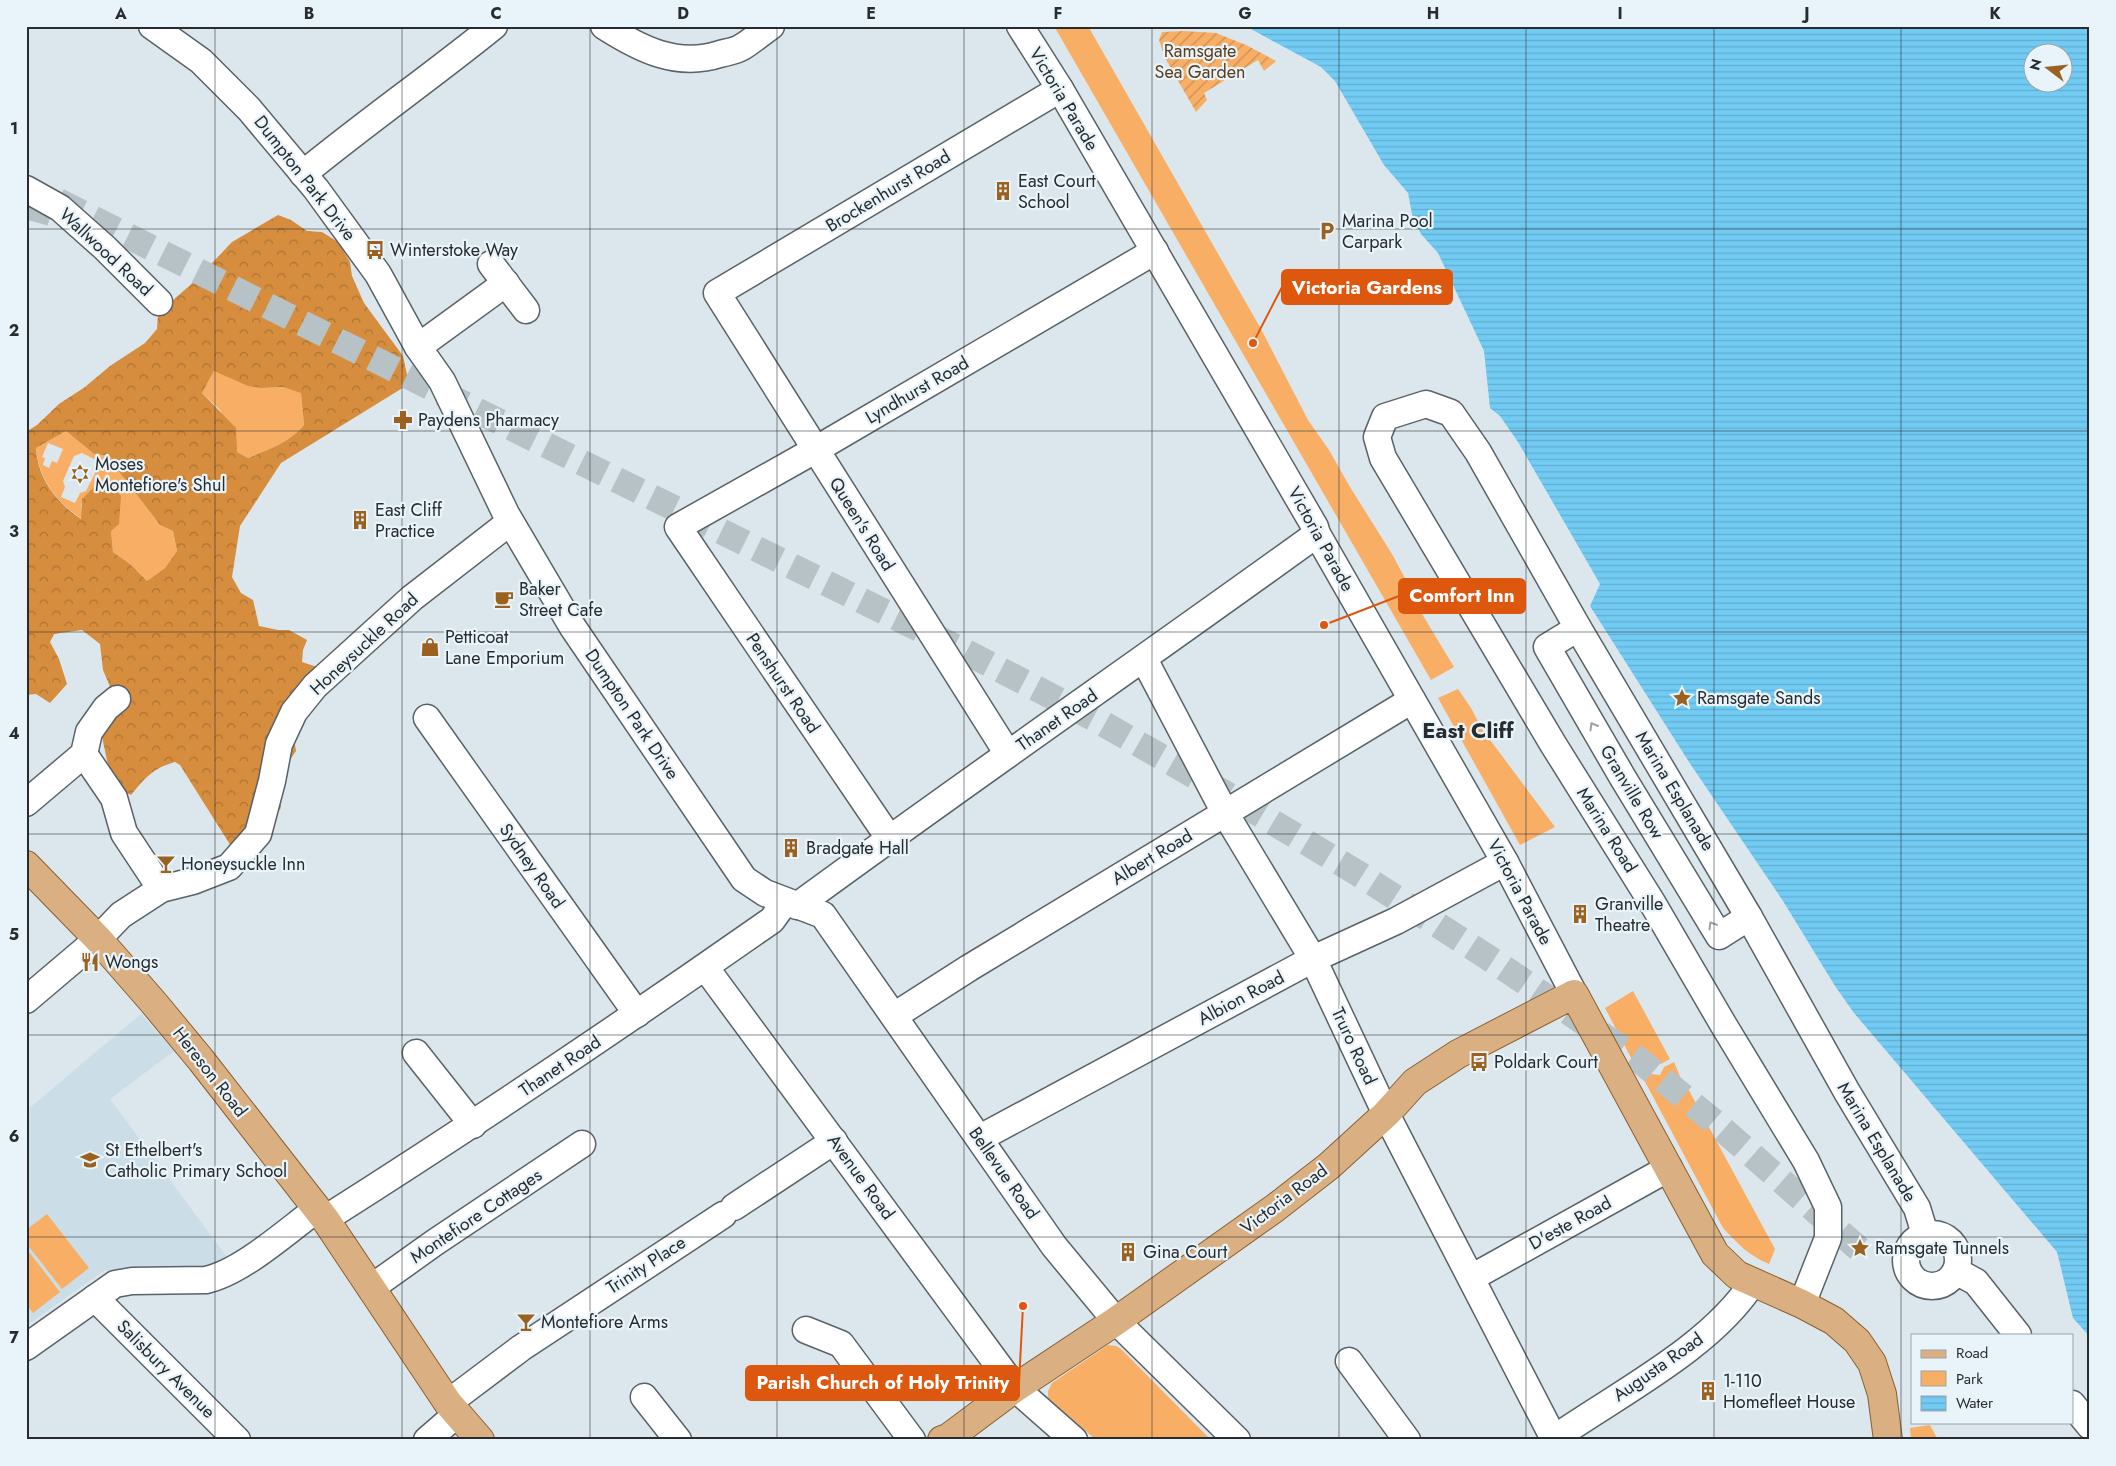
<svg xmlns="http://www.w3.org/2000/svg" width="2116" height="1466" font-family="Jost,sans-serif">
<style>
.built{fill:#cbdde7}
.green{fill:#f8af65;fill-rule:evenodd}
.forest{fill:url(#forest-crowns);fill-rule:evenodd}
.garden{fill:url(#garden-furrows)}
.water{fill:url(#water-rules);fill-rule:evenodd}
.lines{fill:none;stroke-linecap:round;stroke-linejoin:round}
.minor-tunnel{stroke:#b7c2c6;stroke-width:26;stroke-dasharray:26 13;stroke-linecap:butt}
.minor-casing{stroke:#596368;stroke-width:29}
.major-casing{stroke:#8b6030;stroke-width:30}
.minor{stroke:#fff;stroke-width:26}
.major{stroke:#dab083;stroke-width:28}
.oneway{stroke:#9ea0a1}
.grid{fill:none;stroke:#282c2f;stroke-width:1;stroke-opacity:0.55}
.labels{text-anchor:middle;stroke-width:4.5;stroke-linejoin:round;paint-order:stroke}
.park-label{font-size:18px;fill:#5c3d1d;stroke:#e8f4fa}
.street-label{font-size:18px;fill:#282c2f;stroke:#e8f4fa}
.poi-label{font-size:18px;fill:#282c2f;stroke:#e8f4fa;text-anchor:start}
.district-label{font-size:22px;font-weight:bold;fill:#282c2f;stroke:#e8f4fa}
.leader{fill:none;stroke:#de570e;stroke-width:2}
.callout-dot{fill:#de570e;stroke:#e8f4fa;stroke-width:2}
.callout{fill:#de570e;stroke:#de570e;stroke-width:2}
.callout-label{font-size:19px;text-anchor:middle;font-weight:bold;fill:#fff}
.neatline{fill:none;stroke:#282c2f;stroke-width:2}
.grid-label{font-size:16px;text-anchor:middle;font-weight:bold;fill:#282c2f}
</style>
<defs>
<pattern id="forest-crowns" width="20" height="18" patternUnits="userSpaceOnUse" patternTransform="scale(1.25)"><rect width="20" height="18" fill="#d68d3e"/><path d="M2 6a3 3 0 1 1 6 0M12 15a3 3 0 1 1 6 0" fill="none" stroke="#ae7334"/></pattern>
<pattern id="garden-furrows" width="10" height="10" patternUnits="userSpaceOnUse" patternTransform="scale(1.25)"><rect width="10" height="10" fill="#f8af65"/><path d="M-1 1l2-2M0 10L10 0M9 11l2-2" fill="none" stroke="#c98f54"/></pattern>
<pattern id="water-rules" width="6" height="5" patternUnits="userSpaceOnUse" patternTransform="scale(1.25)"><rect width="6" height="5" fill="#71cbf3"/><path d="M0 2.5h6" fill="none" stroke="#62aed1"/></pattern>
</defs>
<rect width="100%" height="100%" fill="#dbe7ec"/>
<polygon class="built" points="141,1014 174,1051 110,1099 229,1260 213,1267 105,1270 26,1326 26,1111"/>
<g class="green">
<polygon points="1054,26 1088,26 1261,329 1308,420 1329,450 1350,487 1392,554 1407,582 1416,604 1454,667 1431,680"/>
<path d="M214,371L262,388L283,387L301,392L304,425C289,443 269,449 248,458L237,452L220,410L202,393Z"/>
<path d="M66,431L94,454L110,456L117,469L160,525L173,531L177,551L165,568L147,581L130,564L113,552L111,531L94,487L81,504L82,519C56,502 39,479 36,448ZM48,443L63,449L57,463L52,461L49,468L43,465L45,458L42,457ZM82,453L96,460L98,467L86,491L80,493L75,503L61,497L65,487L63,481L74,456Z"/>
<polygon points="1458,689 1471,708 1482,729 1555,827 1520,845 1438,698"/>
<polygon points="1633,991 1670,1059 1661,1064 1659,1062 1651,1063 1649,1071 1640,1075 1605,1008"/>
<path d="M1674,1062L1681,1079L1685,1083L1775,1249L1769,1264C1749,1256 1737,1243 1723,1228L1643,1078L1651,1074L1660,1075L1664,1067Z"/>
<polygon points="47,1214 89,1268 62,1289 26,1243 26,1230"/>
<polygon points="26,1248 60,1292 33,1313 26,1304"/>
<polygon points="1108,1345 1116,1346 1121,1349 1211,1440 1096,1440 1048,1398 1048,1391 1052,1383"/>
<polygon points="1930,1425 1938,1440 1911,1440 1910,1428"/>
</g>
<path class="forest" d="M278,215L291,220L307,231L322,232L338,242L350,262L352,276L364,303L403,356L409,384L281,463L240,526L232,577L241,593L253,600L259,626L278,630H289L307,640L303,650L302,662L314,666L331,664L311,701L294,738L296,751L286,766L277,800L281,806L280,810L272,808L234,851L180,765L175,762C153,768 145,778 131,795L120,789L108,765L101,732L111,689L103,670L100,644L82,630L54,634L50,642L59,659L67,684L50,703L36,694L26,695V432L37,425L59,404L85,387L110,366L145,343L157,329L158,313L195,281L232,242ZM214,371L248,386L262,388L283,387L301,393L304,425C289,443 269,449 248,458L237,452L236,428L202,393ZM66,431L94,454L110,456L117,469L160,525L173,531L177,551L165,568L147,581L130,564L113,552L111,531L119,524L121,496L112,486L96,479L94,487L82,499L81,519C56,502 38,479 36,448Z"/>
<polygon class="garden" points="1184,31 1216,33 1246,45 1276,61 1264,71 1258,60 1204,93 1207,100 1196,112 1165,58 1159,40 1162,32"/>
<path class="water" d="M1249,26H2090V1337L2073,1318L2057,1252L1854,1013L1835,986L1783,901L1689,762L1590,606L1600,584L1518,442L1500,416L1490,408L1484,351L1438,253L1421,234L1413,219L1408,193L1384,165L1335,81L1321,67L1249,28ZM2034,52H2064V82H2034Z"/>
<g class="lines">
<g class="minor-tunnel">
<polyline points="58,201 546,445 964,651 1095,719 1221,791 1359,874 1495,962 1639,1060 1712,1120 1859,1249"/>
<polyline points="26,206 69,218"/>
</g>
<g class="minor-casing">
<g id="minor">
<polyline points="152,26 201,61 249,109 316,189 378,274 418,347 442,381 506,514 572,626 744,879 765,893 823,915 1054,1246 1116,1321 1237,1440"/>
<path d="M604,26C640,49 677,68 720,54C727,52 736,51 742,47C752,41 761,33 771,26"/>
<polyline points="1020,26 1060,89 1315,527 1317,534 1505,862 1574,994"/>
<path d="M303,174C365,123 431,77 494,26"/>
<polyline points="26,189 60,208 105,248 159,302"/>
<polyline points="491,264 526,310"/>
<polyline points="418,347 506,283"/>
<polyline points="1578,628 1547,647 1623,778 1719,936 1749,917"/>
<polyline points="1144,659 1225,813 1313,959 1386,1114 1554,1439"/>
<polyline points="427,718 637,1014"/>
<polyline points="84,754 114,798 124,833 161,889"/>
<polyline points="1008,754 717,293 1060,89"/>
<polyline points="26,803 84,754 89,732 106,708 117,699"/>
<polyline points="889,838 678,527 815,450 1155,251"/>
<path d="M797,906C969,780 1144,659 1317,534"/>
<polyline points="705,967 1015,1388 1074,1440"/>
<polyline points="26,1000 98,939 121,915 161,889 193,881 229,867 258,834 272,781 279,744 294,712 315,686 412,598 510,522"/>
<polyline points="894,1016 969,968 1412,700"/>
<polyline points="416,1053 473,1125"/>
<polyline points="980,1138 1313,959 1396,921 1505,862"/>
<polyline points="734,1207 834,1141"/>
<path d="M325,1219C476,1123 625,1023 772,920L785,902"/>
<circle cx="1932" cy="1260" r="26"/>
<polyline points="1956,1271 1976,1282 2018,1335"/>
<polyline points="1471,1278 1669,1168"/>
<polyline points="371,1288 434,1243 582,1144"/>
<polyline points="95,1298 237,1440"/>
<polyline points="1802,1304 1828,1238 1828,1207 1806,1161 1723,1024 1653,904 1553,744 1383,458 1377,437 1385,417 1426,404 1451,413 1478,452 1578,628 1749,917 1847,1092 1917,1208 1925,1234"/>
<polyline points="806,1330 841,1344 912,1440"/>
<path d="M26,1347L115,1284L132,1281L206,1280C242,1272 287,1231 317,1209"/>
<polyline points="1349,1361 1407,1440"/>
<polyline points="644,1397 678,1440"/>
<polyline points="448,1403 521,1348 723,1215"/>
<polyline points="2072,1404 2090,1426"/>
<polyline points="427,1440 457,1414"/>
<path d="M1552,1440C1616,1395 1711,1348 1753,1282"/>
</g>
</g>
<g class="major-casing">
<g id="major">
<polyline points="26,865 98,939 153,1002 201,1060 325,1219 448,1403 480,1440"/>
<polyline points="942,1440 948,1438 1015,1388 1116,1321 1275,1208 1329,1166 1386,1114 1415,1082 1458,1054 1574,994 1715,1254 1737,1275 1802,1304 1834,1321 1857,1341 1872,1363 1882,1394 1888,1440"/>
</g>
</g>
<use href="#minor" class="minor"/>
<use href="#major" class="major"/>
</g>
<defs><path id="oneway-chevron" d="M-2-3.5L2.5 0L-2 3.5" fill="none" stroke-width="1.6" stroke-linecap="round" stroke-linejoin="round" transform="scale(1.25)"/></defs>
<g class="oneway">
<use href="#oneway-chevron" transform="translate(1593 726) rotate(-120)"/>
<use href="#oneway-chevron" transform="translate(1712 925) rotate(-121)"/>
</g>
<path class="grid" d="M215,26V1440M402,26V1440M590,26V1440M777,26V1440M964,26V1440M1152,26V1440M1339,26V1440M1526,26V1440M1714,26V1440M1901,26V1440M26,229H2090M26,431H2090M26,632H2090M26,834H2090M26,1035H2090M26,1237H2090"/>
<defs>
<g id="building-bare" transform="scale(1.5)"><path d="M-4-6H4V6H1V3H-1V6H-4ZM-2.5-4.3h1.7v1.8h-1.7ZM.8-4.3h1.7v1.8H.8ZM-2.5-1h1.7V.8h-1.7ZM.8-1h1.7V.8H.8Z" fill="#9b611f" stroke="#e8f4fa" stroke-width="2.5" paint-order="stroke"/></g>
<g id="parking-bare" transform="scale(1.5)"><path d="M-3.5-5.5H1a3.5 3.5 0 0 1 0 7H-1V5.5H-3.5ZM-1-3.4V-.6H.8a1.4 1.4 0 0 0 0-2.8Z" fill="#9b611f" stroke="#e8f4fa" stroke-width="2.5" paint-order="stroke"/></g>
<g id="bus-bare" transform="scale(1.5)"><path d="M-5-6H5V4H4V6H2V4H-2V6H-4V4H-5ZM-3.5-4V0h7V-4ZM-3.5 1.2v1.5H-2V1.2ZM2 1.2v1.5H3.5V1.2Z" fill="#9b611f" stroke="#e8f4fa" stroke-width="2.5" paint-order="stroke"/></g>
<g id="pharmacy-bare" transform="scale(1.5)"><path d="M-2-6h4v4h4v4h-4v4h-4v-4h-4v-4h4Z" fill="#9b611f" stroke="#e8f4fa" stroke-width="2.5" paint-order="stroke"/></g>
<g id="synagogue-bare" transform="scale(1.5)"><path d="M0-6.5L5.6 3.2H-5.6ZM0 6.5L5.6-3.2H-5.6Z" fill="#9b611f" stroke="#e8f4fa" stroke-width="2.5" paint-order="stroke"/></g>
<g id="cafe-bare" transform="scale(1.5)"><path d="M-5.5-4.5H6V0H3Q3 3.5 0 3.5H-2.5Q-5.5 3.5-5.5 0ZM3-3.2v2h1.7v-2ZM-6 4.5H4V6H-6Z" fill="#9b611f" stroke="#e8f4fa" stroke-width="2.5" paint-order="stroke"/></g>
<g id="shop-bare" transform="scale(1.5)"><path d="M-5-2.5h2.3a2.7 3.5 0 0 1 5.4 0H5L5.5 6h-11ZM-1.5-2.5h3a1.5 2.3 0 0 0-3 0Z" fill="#9b611f" stroke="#e8f4fa" stroke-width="2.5" paint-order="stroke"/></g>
<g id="sight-bare" transform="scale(1.5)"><path d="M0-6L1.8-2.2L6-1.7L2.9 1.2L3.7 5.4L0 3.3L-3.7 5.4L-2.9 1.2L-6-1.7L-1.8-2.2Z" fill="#9b611f" stroke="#e8f4fa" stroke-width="2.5" paint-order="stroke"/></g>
<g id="bar-bare" transform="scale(1.5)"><path d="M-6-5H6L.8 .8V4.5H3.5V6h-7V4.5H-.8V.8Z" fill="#9b611f" stroke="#e8f4fa" stroke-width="2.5" paint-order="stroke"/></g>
<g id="restaurant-bare" transform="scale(1.5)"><path d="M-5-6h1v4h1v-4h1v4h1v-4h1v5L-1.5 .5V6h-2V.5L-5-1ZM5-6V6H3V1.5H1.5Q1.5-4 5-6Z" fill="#9b611f" stroke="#e8f4fa" stroke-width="2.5" paint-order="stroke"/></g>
<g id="school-bare" transform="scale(1.5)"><path d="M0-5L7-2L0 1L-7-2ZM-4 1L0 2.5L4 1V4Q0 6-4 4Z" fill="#9b611f" stroke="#e8f4fa" stroke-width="2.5" paint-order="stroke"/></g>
</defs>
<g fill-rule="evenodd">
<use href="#building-bare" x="1003" y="191"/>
<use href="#parking-bare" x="1327" y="231"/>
<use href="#bus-bare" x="375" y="250"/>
<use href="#pharmacy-bare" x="403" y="420"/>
<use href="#synagogue-bare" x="80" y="474"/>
<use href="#building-bare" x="360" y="520"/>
<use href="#cafe-bare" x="504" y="599"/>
<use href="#shop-bare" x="430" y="647"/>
<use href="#sight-bare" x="1682" y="698"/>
<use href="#building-bare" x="791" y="848"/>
<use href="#bar-bare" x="166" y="864"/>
<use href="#building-bare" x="1580" y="914"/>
<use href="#restaurant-bare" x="90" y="962"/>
<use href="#bus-bare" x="1479" y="1062"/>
<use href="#school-bare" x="90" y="1160"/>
<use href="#sight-bare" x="1860" y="1248"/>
<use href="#building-bare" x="1128" y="1252"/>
<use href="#bar-bare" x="526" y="1322"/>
<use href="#building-bare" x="1708" y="1391"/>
</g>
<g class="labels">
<g class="park-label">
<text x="1200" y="57">Ramsgate<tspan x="1200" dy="21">Sea Garden</tspan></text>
</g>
<g class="street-label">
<text transform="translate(1064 99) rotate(59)" y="6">Victoria Parade</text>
<text transform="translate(305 178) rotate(52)" y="6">Dumpton Park Drive</text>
<text transform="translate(888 191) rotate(-31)" y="6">Brockenhurst Road</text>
<text transform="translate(106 252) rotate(43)" y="6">Wallwood Road</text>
<text transform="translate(917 390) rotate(-30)" y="6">Lyndhurst Road</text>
<text transform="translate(862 524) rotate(58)" y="6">Queen's Road</text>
<text transform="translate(1321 539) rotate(61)" y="6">Victoria Parade</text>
<text transform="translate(364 644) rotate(-43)" y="6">Honeysuckle Road</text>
<text transform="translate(783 683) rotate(56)" y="6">Penshurst Road</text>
<text transform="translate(632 714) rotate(56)" y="6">Dumpton Park Drive</text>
<text transform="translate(1057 720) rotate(-35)" y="6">Thanet Road</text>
<text transform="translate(1675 791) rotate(59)" y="6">Marina Esplanade</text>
<text transform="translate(1632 792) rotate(59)" y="6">Granville Row</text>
<text transform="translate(1607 830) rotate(58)" y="6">Marina Road</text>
<text transform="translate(1152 857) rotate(-31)" y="6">Albert Road</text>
<text transform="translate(532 866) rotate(55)" y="6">Sydney Road</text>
<text transform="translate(1520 892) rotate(62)" y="6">Victoria Parade</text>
<text transform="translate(1241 998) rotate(-28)" y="6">Albion Road</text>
<text transform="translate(1354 1046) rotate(65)" y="6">Truro Road</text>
<text transform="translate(560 1066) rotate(-34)" y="6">Thanet Road</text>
<text transform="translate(210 1072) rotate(52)" y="6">Hereson Road</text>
<text transform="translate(1877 1142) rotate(59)" y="6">Marina Esplanade</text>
<text transform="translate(1004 1173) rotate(55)" y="6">Bellevue Road</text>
<text transform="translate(861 1177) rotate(54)" y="6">Avenue Road</text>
<text transform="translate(1284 1199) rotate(-37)" y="6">Victoria Road</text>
<text transform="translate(476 1216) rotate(-34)" y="6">Montefiore Cottages</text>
<text transform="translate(1570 1223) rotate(-29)" y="6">D'este Road</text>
<text transform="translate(646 1265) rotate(-33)" y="6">Trinity Place</text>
<text transform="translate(1658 1367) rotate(-35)" y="6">Augusta Road</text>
<text transform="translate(166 1369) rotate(45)" y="6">Salisbury Avenue</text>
</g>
<g class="poi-label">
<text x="1018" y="187">East Court<tspan x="1018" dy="21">School</tspan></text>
<text x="1342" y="227">Marina Pool<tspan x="1342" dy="21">Carpark</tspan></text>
<text x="390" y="256">Winterstoke Way</text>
<text x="418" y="426">Paydens Pharmacy</text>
<text x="95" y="470">Moses<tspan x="95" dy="21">Montefiore's Shul</tspan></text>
<text x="375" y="516">East Cliff<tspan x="375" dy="21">Practice</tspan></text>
<text x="519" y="595">Baker<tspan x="519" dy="21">Street Cafe</tspan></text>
<text x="445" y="643">Petticoat<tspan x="445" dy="21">Lane Emporium</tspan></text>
<text x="1697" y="704">Ramsgate Sands</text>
<text x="806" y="854">Bradgate Hall</text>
<text x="181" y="870">Honeysuckle Inn</text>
<text x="1595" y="910">Granville<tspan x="1595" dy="21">Theatre</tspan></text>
<text x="105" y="968">Wongs</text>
<text x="1494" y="1068">Poldark Court</text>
<text x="105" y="1156">St Ethelbert's<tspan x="105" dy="21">Catholic Primary School</tspan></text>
<text x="1875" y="1254">Ramsgate Tunnels</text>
<text x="1143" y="1258">Gina Court</text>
<text x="541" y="1328">Montefiore Arms</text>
<text x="1723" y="1387">1-110<tspan x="1723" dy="21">Homefleet House</tspan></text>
</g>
<g class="district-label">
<text x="1468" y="738">East Cliff</text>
</g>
</g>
<path class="leader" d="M1253 343L1282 287M1324 625L1399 596M1023 1306L1019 1383"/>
<g class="callout-dot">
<circle cx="1253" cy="343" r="5"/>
<circle cx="1324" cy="625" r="5"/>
<circle cx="1023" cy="1306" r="5"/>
</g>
<g class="callout">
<rect x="1282" y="270" width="170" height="34" rx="5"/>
<rect x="1399" y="579" width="126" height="34" rx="5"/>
<rect x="746" y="1366" width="273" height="34" rx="5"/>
</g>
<g class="callout-label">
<text x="1367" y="294">Victoria Gardens</text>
<text x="1462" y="602">Comfort Inn</text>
<text x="883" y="1389">Parish Church of Holy Trinity</text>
</g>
<rect width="2116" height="1466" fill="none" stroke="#e8f4fa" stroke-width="55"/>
<rect x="1911" y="1334" width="162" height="90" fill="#e8f4fa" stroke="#9ba4a9"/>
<rect x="1921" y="1350" width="25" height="8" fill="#dab083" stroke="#9ba4a9"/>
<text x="1956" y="1358" font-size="15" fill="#282c2f">Road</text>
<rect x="1921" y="1371" width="25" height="15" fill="#f8af65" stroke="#9ba4a9"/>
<text x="1956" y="1384" font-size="15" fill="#282c2f">Park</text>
<rect x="1921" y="1396" width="25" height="15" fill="url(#water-rules)" stroke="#9ba4a9"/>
<text x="1956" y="1408" font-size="15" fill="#282c2f">Water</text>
<g transform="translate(2048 68) rotate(286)"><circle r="24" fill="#e8f4fa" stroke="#9ba4a9"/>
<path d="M0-4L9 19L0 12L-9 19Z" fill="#9b611f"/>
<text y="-8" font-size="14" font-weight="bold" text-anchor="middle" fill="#282c2f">N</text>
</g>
<rect x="28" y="28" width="2060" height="1410" class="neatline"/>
<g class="grid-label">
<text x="121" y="19">A</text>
<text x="309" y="19">B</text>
<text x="496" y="19">C</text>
<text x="683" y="19">D</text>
<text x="871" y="19">E</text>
<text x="1058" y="19">F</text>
<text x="1245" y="19">G</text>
<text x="1433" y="19">H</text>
<text x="1620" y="19">I</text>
<text x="1807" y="19">J</text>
<text x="1995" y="19">K</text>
<text x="14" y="134">1</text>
<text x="14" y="336">2</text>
<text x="14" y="537">3</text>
<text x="14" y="739">4</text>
<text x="14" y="940">5</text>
<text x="14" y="1142">6</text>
<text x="14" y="1343">7</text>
</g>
</svg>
